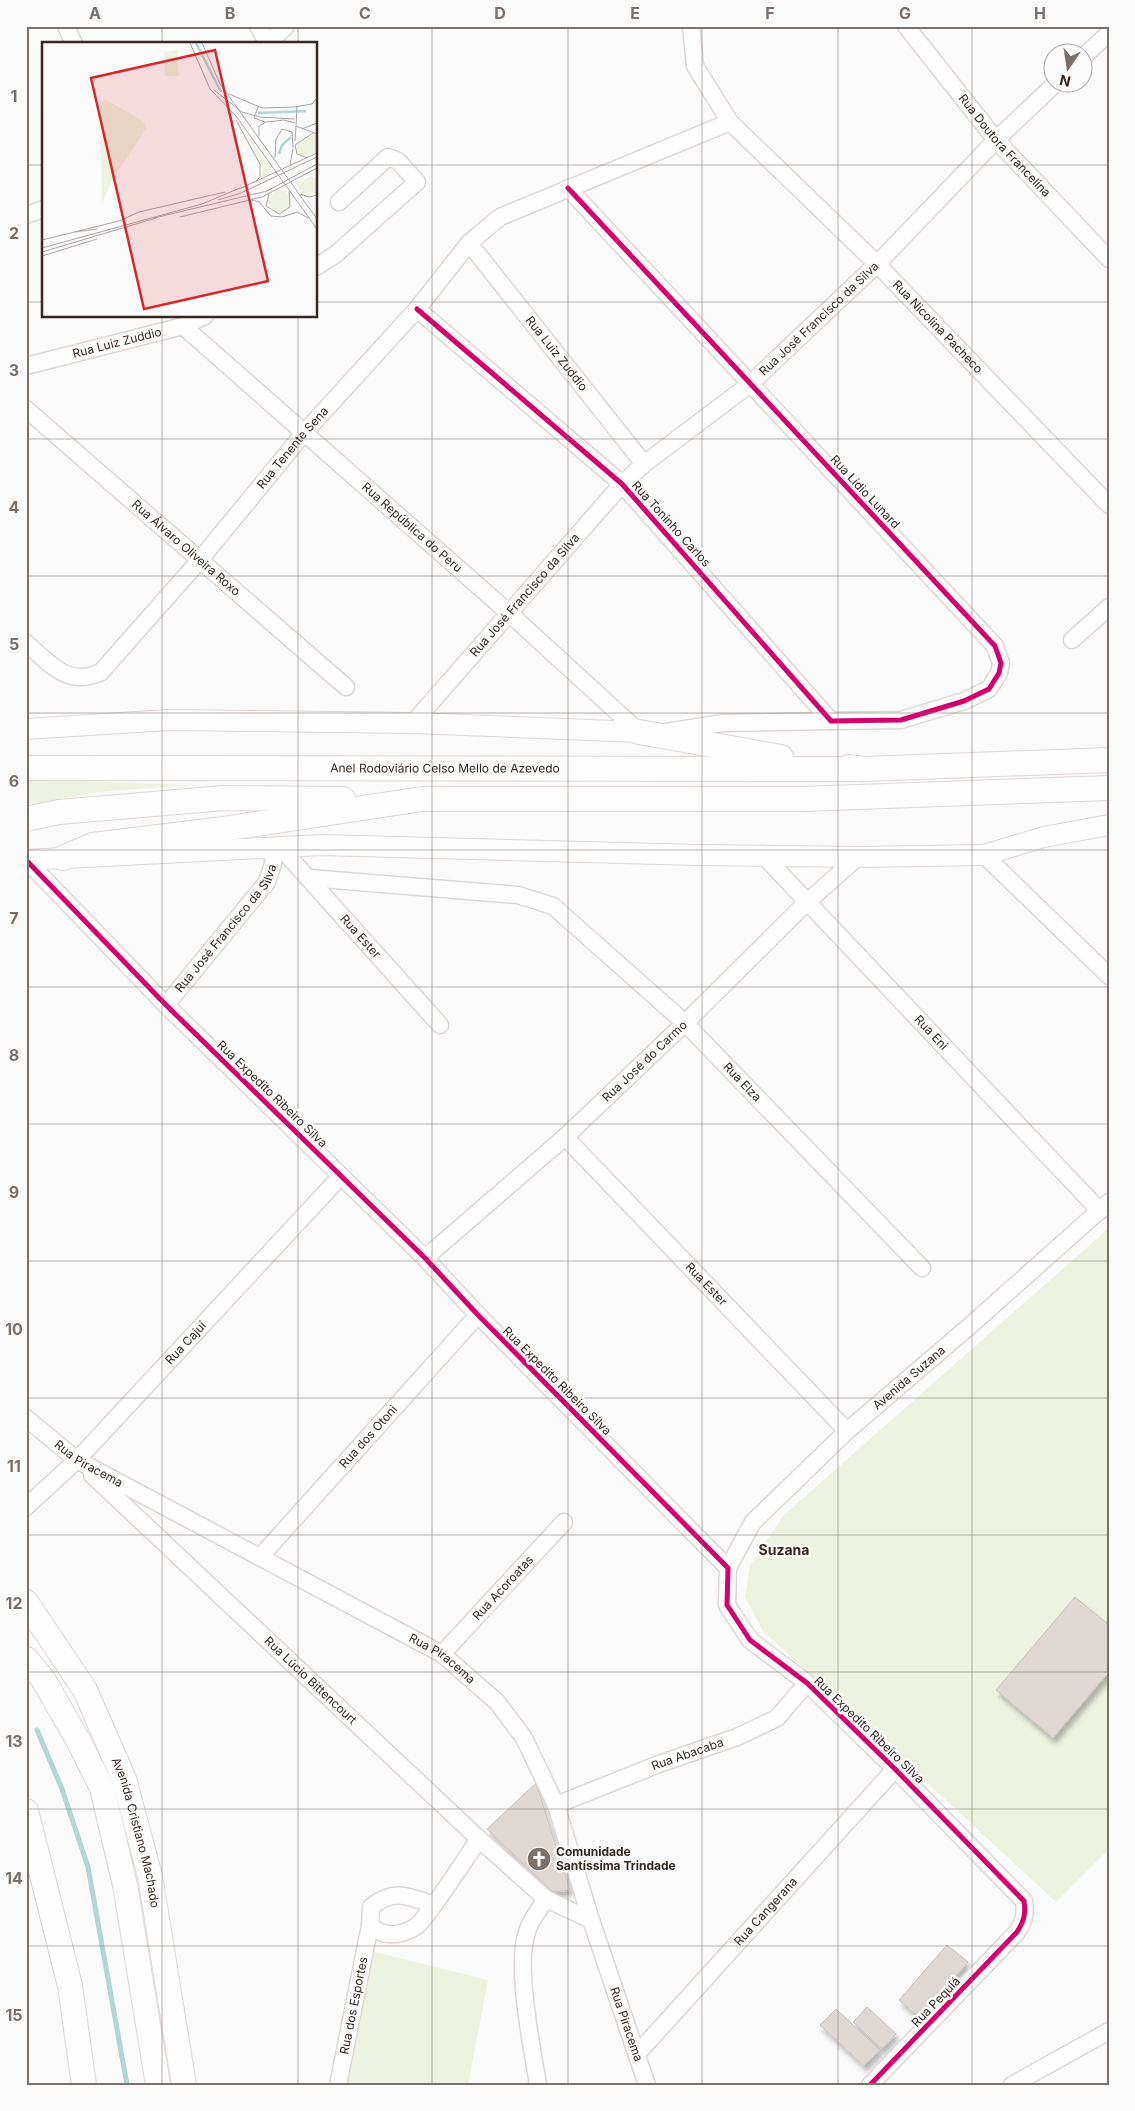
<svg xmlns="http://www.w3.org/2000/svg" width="1135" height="2111" font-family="Inter,sans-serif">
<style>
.green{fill:#eef3e0}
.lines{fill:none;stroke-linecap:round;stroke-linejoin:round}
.stream{stroke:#b2d5d6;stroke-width:5}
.building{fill:#ded7d3;stroke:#cac2c0;filter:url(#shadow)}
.minor-casing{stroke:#dfd8d5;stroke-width:19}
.major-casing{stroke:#dfd8d5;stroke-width:22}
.highway-casing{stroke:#dfd8d5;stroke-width:26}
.minor{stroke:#fefefe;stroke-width:16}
.major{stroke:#fefefe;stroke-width:20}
.highway{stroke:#fefefe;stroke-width:24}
.cycleway-casing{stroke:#fbfbfb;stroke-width:8}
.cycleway{stroke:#d6006c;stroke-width:5}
.grid{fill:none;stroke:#7a716d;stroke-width:1;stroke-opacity:0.55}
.labels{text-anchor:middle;stroke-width:5;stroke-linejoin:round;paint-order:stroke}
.street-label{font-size:12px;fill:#352721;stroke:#fbfbfb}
.poi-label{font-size:12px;font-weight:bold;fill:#352721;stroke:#fbfbfb;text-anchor:start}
.neighbourhood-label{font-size:14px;font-weight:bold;fill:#352721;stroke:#fbfbfb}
.inset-river{fill:none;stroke:#b2d5d6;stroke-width:2.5}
.inset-road{fill:none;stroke:#aca6a4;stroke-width:1}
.view{fill:#d62828;fill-opacity:0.15;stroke:#d62828;stroke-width:2.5}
.inset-edge{fill:none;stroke:#352721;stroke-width:2.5}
.neatline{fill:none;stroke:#7a716d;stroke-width:2}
.grid-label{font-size:16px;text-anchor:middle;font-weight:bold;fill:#7a716d}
</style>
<defs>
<filter id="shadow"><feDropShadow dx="3" dy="5.5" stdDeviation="2.5" flood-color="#0004"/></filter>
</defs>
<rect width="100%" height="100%" fill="#fbfbfb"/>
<g class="green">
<polygon points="52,780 191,785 99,792 26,805 26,781"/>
<polygon points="1109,1228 1109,1849 1056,1902 763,1631 745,1597 750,1565 784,1515"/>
<polygon points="367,1950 488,1980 468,2085 345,2085"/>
</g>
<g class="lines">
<polyline class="stream" points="37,1730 62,1789 88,1867 127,2085"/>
</g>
<g class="building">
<polygon points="1075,1597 1109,1625 1109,1672 1053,1738 996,1690"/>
<polygon points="536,1783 570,1890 553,1892 487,1829"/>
<polygon points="947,1945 968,1962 920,2018 899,2000"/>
<polygon points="867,2007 896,2034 882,2049 853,2022"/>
<polygon points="836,2009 880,2050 864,2066 820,2025"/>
</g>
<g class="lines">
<g class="minor-casing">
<g id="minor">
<polyline points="66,26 74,44"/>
<polyline points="258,26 268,44"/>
<path id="s1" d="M691,26L695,66L730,122L877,264L1109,505"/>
<path id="s2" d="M906,26L996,140L1109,259"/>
<polyline points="268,44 286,26"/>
<polyline points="1082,58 1109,33"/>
<polyline points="26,215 44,209"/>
<path id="s3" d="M469,243L644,464"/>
<polyline points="316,267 336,254 417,182 398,161 388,157 339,202"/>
<polyline points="417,309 622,484 831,721 901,720 964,701 989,689 999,673 1001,663 995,646 568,188"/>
<path id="s4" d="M183,326L509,613L639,732"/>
<path id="s5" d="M26,366L183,326L205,316"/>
<path id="s6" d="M26,409L346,687"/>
<polyline points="1072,640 1109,607"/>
<path id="s7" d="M26,643C50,663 67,688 101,672L199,561L304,433L417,309L469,243L500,217L730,122"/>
<path id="s8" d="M413,723L622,484L644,464L750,384L877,264L996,140L1057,82"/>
<polyline points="667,732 722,723 831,721"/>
<path id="s9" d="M281,848L440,1025"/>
<path id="s10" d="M762,854L1100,1211"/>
<polyline points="984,855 1109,976"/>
<path d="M26,860L166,1005L425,1258L478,1315L728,1568L727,1605L750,1640L807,1683L895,1769L1024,1901C1026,1914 1024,1921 1017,1932L870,2085"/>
<path id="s11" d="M309,878L518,895L553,906L685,1023L922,1268"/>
<path id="s12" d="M166,1005L267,882L273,864L274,848"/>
<path id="s13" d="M565,1137L847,1431"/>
<path id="s14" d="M425,1258L565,1137L685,1023L807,902L858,857"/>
<path id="s15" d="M26,1418L77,1460L442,1654L497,1702L524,1738L556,1805L591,1920L647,2085"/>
<path id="s16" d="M92,1475L479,1839L546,1899L591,1920"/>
<path id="s17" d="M26,1507L77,1460L341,1176"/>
<path id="s18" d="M260,1557L478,1315"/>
<path id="s19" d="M728,1568L753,1522L847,1431L972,1324L1109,1202"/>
<path id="s20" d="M442,1654L564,1522"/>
<path id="s21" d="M556,1805L659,1764L737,1737L777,1718L807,1683"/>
<path d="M434,1905C409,1896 393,1888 371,1907L370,1925C382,1938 401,1936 415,1927C421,1924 424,1917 428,1913C446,1889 462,1864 479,1839"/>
<path id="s22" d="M637,2054L895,1769"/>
<path id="s23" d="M338,2085L370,1925"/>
<path d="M538,2085C532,2046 515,1967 527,1932C530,1920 540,1909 546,1899"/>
<polyline points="1012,2085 1109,2031"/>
</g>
</g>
<g class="major-casing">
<g id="major">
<polyline points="26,729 168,720 413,723 639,732"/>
<polyline points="26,860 321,845 698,855 858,857 984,855 1044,837 1109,825"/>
</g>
</g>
<g class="highway-casing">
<g id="highway">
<polyline points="639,732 781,757"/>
<polyline points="848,767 864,769 1109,760"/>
<path id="s24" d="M26,768L864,769"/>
<polyline points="26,819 59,812 224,798 343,799"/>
<polyline points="63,858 93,845 216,830 422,799 803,799 1109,788"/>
<path id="s25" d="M26,1602L85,1690L124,1779L150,1876L184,2085"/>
<polyline points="26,1659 43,1679 78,1740 102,1788 125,1885 158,2085"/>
<polyline points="26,1811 70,1986 84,2085"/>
</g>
</g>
<use href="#minor" class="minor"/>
<use href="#major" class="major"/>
<use href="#highway" class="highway"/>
<g class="cycleway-casing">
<g id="cycleway">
<polyline points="417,309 622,484 831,721 901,720 964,701 989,689 999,673 1001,663 995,646 568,188"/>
<path d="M26,860L166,1005L425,1258L478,1315L728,1568L727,1605L750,1640L807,1683L895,1769L1024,1901C1026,1914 1024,1921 1017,1932L870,2085"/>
</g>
</g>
<use href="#cycleway" class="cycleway"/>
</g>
<path class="grid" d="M162,26V44M298,26V44M432,26V2085M568,26V2085M702,26V2085M838,26V2085M972,26V2085M26,165H44M316,165H1109M26,302H44M316,302H1109M162,316V2085M298,316V2085M26,439H1109M26,576H1109M26,713H1109M26,850H1109M26,987H1109M26,1124H1109M26,1261H1109M26,1398H1109M26,1535H1109M26,1672H1109M26,1809H1109M26,1946H1109"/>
<defs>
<g id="church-disc" transform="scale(1.25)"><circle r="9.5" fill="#7a716d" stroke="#fbfbfb"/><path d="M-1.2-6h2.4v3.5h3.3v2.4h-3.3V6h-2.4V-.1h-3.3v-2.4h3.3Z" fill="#fff"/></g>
</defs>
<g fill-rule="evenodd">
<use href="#church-disc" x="539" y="1859"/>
</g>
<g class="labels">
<g class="street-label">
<text dy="4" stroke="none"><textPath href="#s2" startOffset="155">Rua Doutora Francelina</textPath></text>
<text dy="4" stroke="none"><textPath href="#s8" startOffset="575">Rua José Francisco da Silva</textPath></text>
<text dy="4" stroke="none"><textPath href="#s1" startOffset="398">Rua Nicolina Pacheco</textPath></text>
<text dy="4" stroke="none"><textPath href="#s5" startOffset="94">Rua Luiz Zuddio</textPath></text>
<text dy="4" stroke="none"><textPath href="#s3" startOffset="141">Rua Luiz Zuddio</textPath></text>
<text dy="4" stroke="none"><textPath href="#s7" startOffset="382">Rua Tenente Sena</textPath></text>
<text transform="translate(865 492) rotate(47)" y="4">Rua Lídio Lunard</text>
<text transform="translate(671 524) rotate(48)" y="4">Rua Toninho Carlos</text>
<text dy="4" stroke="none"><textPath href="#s4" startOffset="305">Rua República do Peru</textPath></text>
<text dy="4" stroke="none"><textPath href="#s6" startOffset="212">Rua Álvaro Oliveira Roxo</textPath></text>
<text dy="4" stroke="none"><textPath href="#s8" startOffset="170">Rua José Francisco da Silva</textPath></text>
<text dy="4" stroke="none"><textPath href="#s24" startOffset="419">Anel Rodoviário Celso Mello de Azevedo</textPath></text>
<text dy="4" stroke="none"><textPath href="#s12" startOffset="98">Rua José Francisco da Silva</textPath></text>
<text dy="4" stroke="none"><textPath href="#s9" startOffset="119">Rua Ester</textPath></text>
<text dy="4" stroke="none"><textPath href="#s10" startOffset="246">Rua Eni</textPath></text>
<text dy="4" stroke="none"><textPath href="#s14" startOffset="295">Rua José do Carmo</textPath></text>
<text dy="4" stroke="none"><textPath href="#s11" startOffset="505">Rua Elza</textPath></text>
<text transform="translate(272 1094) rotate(44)" y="4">Rua Expedito Ribeiro Silva</text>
<text dy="4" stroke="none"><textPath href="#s13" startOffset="204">Rua Ester</textPath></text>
<text dy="4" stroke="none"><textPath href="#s17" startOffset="229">Rua Cajuí</textPath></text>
<text dy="4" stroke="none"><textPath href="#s19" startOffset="265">Avenida Suzana</textPath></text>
<text transform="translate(557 1381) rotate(45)" y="4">Rua Expedito Ribeiro Silva</text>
<text dy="4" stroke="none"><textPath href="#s18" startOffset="162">Rua dos Otoni</textPath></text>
<text dy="4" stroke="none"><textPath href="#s15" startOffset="78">Rua Piracema</textPath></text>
<text dy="4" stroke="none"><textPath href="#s20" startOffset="90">Rua Acoroatas</textPath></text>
<text dy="4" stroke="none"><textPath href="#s15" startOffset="482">Rua Piracema</textPath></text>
<text dy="4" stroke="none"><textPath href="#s16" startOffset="300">Rua Lúcio Bittencourt</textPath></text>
<text transform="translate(869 1730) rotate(44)" y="4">Rua Expedito Ribeiro Silva</text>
<text dy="4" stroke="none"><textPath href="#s21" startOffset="141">Rua Abacaba</textPath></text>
<text dy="4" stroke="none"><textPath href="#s25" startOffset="258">Avenida Cristiano Machado</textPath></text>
<text dy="4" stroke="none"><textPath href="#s22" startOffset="192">Rua Cangerana</textPath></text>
<text transform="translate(936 2002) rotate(-46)" y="4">Rua Pequiá</text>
<text dy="4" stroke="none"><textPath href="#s23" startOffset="81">Rua dos Esportes</textPath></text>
<text dy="4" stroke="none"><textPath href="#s15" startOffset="902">Rua Piracema</textPath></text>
</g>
<g class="poi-label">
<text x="556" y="1856">Comunidade<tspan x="556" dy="14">Santíssima Trindade</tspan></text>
</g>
<g class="neighbourhood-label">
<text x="784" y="1555">Suzana</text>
</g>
</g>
<g transform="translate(42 42)">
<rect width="275" height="275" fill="#fbfbfb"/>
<path d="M135,8L137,34H123L122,10ZM63,57L101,79L105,86L71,136L60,161L58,65ZM203,90L213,104L231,130L220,135L221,124ZM272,92H275V110L261,114L255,110V103ZM269,134L275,138V151L261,152L254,142ZM227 159a11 11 0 1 1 22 0a11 11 0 1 1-22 0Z" fill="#eef3e0"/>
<path class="inset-river" d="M154,1L179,50M216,71L264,69M237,112L240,103L249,95"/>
<path class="inset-road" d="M148,1L168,47L194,74L275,187M160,1L178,42L275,177M172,48L200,70L218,75L252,77M187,52L220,66L252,65L270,62L275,56M255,64L254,84L275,92M216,65L212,76L223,80M194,78L218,122V135L212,141M260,87L275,81M217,94V84L224,80L242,78L253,81M253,99L254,84M233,116L234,97L240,87L250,90L251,106M265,116L255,112L253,103L271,91M248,123L251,107M197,147L275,111M227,152L224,164L237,172L248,165L247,149M258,152L267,155L275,153M176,158L199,151L275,115M210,158L217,160L229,174L240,175L255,170L266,176M138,175L220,155L275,126M112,176L225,149L275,122M33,190L55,187M0,198L77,179L97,170L183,150M0,206L160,162L198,146M0,210L114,176M0,214L55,197"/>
<path class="view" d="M173,8L226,239L102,267L49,36Z"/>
<rect width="275" height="275" class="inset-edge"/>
</g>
<rect width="1135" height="2111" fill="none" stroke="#fbfbfb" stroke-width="55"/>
<g transform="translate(1068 68) rotate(193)"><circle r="24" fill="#fbfbfb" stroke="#aca6a4"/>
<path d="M0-4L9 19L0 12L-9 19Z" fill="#7a716d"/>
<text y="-8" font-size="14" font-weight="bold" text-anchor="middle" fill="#352721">N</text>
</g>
<rect x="28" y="28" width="1080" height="2056" class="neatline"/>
<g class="grid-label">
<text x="95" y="19">A</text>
<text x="230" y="19">B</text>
<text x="365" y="19">C</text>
<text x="500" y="19">D</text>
<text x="635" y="19">E</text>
<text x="770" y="19">F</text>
<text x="905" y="19">G</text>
<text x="1040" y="19">H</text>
<text x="14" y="102">1</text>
<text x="14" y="239">2</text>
<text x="14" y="376">3</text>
<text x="14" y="513">4</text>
<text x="14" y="650">5</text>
<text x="14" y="787">6</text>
<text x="14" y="924">7</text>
<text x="14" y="1061">8</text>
<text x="14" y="1198">9</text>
<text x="14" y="1335">10</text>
<text x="14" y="1472">11</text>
<text x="14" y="1609">12</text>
<text x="14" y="1747">13</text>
<text x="14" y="1884">14</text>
<text x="14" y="2021">15</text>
</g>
</svg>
